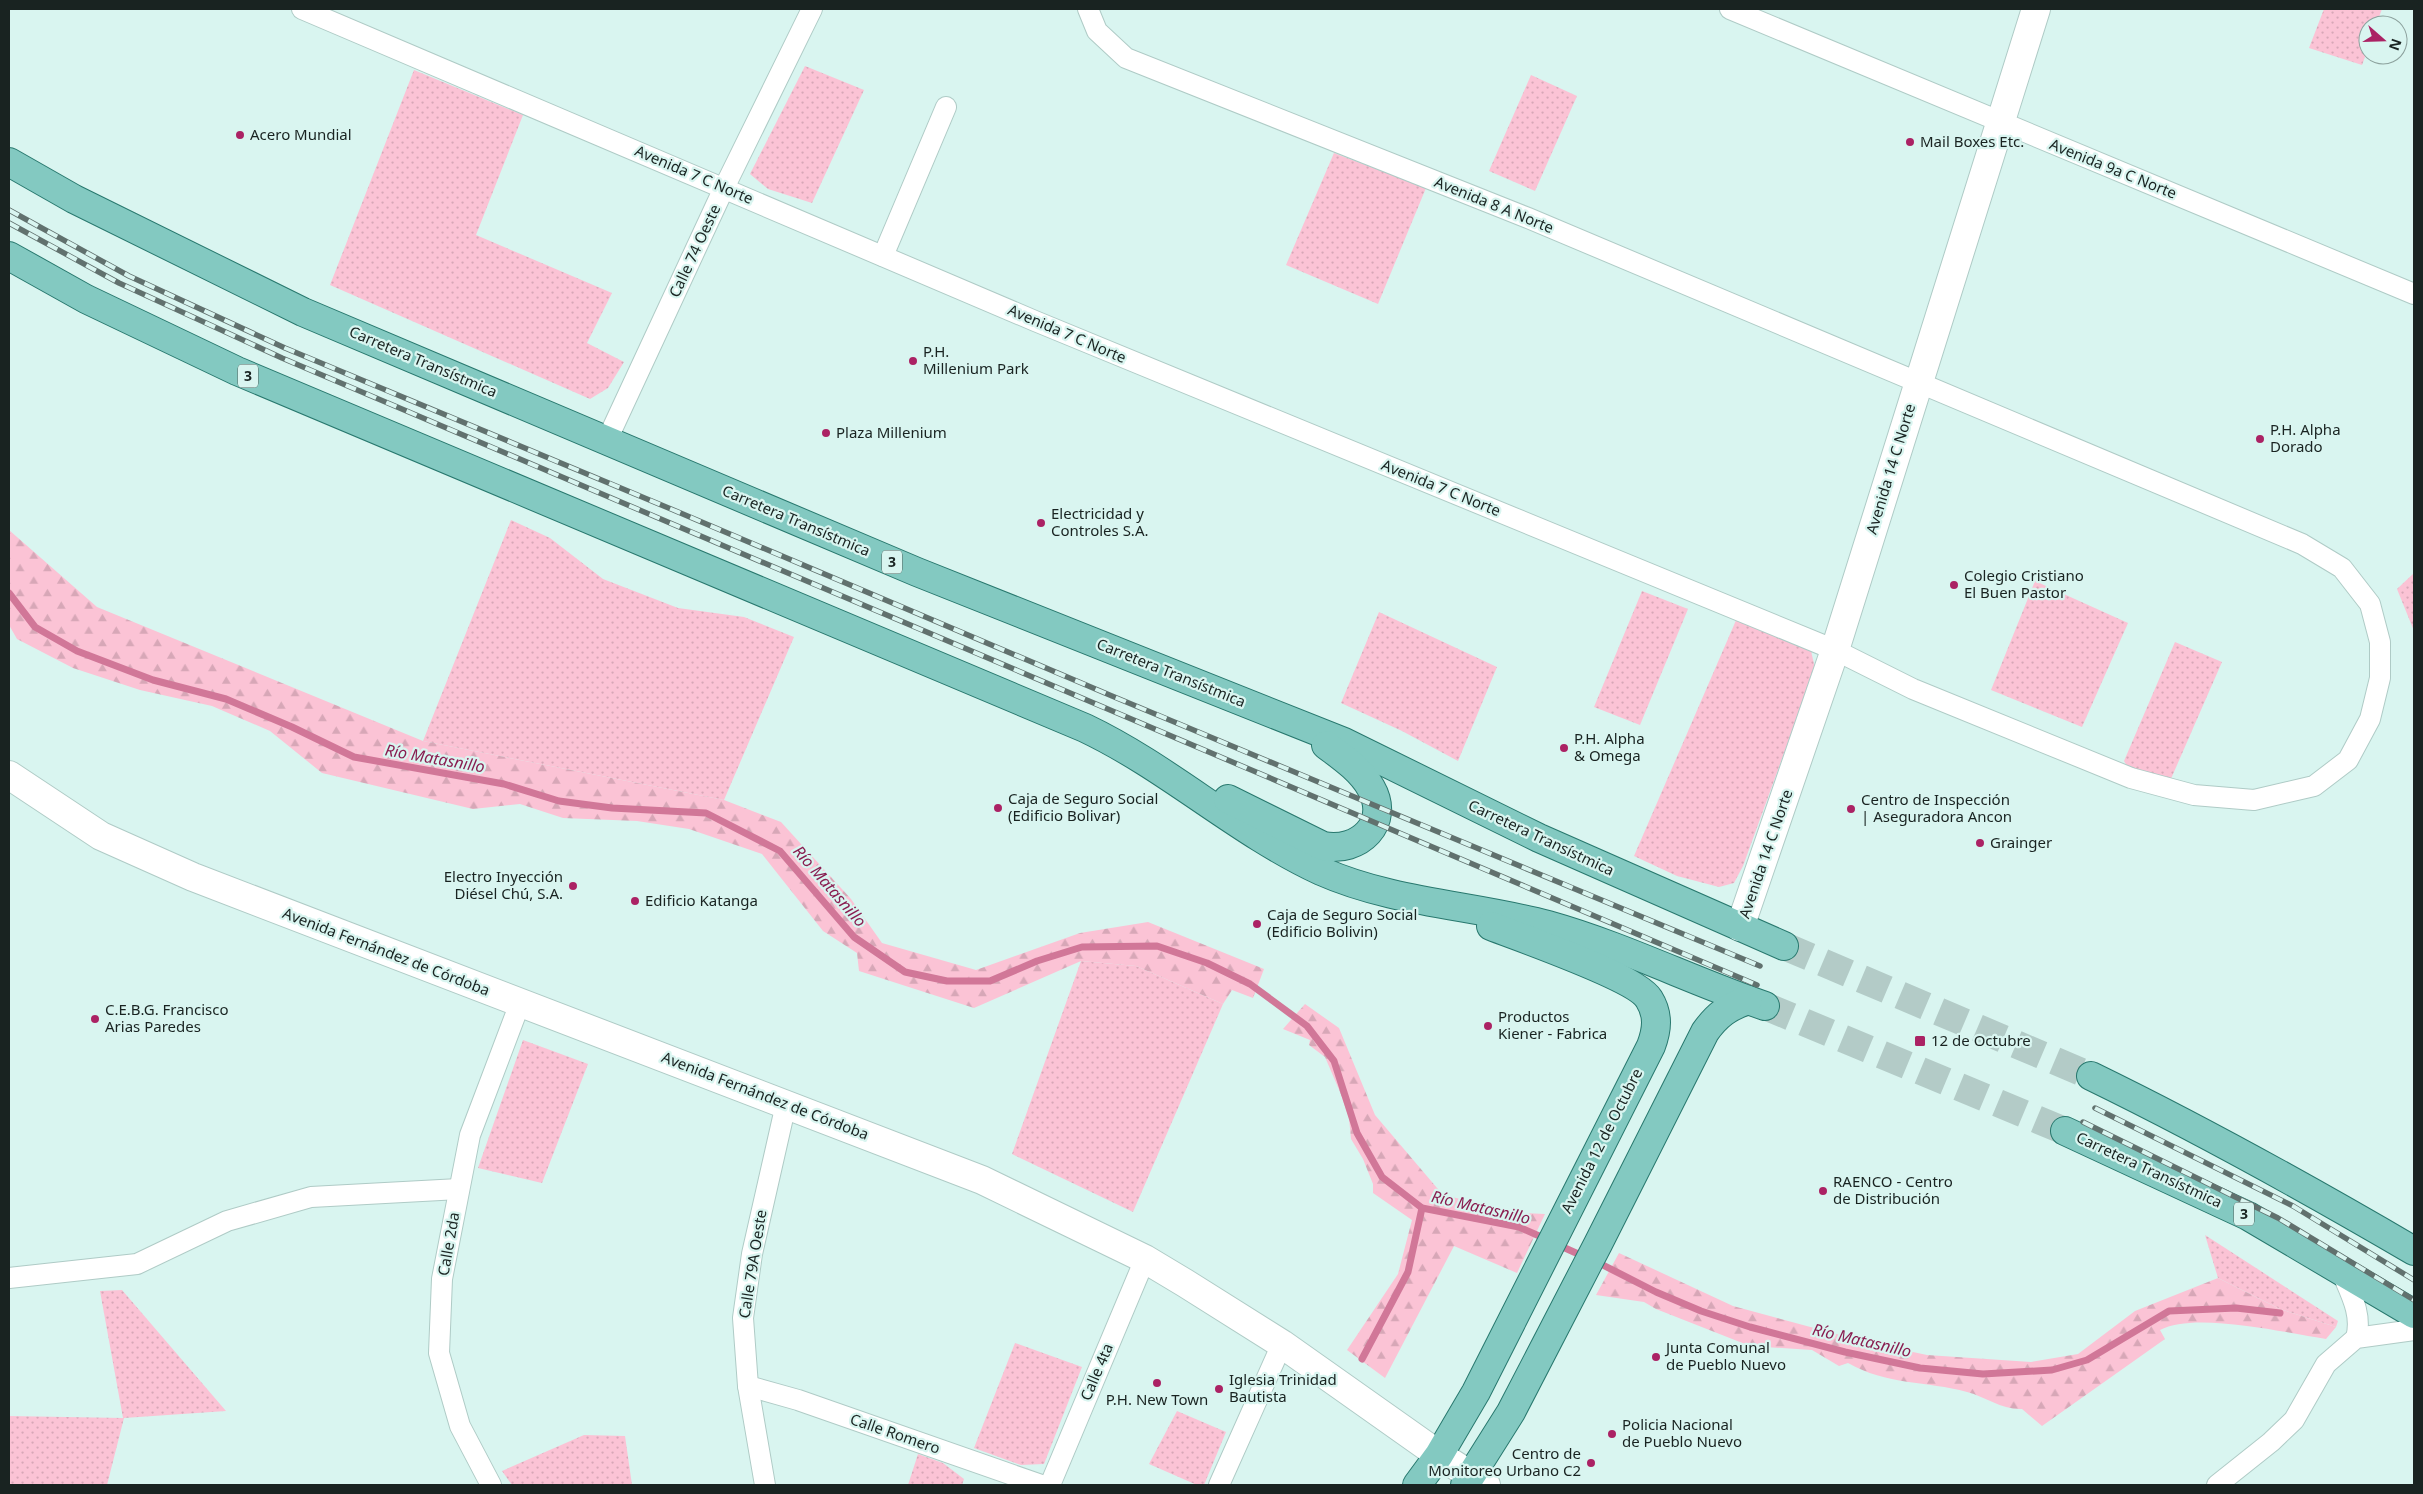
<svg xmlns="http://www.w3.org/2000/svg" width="2423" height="1494" font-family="'Noto Sans',sans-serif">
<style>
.grass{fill:url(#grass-dots)}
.forest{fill:url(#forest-firs)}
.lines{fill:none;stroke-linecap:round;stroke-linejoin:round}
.stream{stroke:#d17798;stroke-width:7}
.primary-tunnel{stroke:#b3cbc7;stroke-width:28;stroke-dasharray:28 14;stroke-linecap:butt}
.street-casing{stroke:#afcbc6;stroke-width:22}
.secondary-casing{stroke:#afcbc6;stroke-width:30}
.primary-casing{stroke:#28786e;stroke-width:30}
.street{stroke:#fff;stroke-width:20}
.secondary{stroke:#fff;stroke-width:28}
.primary{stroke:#83c9c1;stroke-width:28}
.rail-casing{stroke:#61716e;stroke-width:5.5}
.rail{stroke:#d9f5f0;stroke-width:4;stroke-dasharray:11;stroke-linecap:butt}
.poi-dot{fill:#ab2264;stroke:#d9f5f0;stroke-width:2}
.labels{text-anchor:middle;stroke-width:4.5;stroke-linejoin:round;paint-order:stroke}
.shield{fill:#d9f5f0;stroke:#53625f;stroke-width:1}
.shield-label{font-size:14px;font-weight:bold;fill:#192321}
.poi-label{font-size:15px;fill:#192321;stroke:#d9f5f0;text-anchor:start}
.street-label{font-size:15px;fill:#192321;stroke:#d9f5f0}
.water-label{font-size:16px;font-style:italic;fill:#891d50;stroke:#d9f5f0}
</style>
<defs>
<pattern id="grass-dots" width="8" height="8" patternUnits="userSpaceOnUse" patternTransform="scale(1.25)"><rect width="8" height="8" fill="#fbc3d5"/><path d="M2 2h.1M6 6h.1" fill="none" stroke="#d7a7b7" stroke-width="1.8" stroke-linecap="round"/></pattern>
<pattern id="forest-firs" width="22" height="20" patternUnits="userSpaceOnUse" patternTransform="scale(1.25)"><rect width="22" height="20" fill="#fbc3d5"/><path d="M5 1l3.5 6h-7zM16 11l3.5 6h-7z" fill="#d7a7b7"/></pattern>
</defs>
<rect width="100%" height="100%" fill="#d9f5f0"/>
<g class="grass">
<polygon points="2324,9 2382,9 2376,25 2368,25 2368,49 2362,65 2309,48"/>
<polygon points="805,66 864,90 812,203 768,189 750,174"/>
<polygon points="414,70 523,115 476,235 612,293 587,343 624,362 608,388 590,399 330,285"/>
<polygon points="1531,75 1577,96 1535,191 1489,171"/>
<polygon points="1334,153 1426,188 1378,304 1286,265"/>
<polygon points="511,520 550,538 603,579 678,608 744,617 794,637 724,800 423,741"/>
<polygon points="2414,573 2414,631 2397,589"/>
<polygon points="2035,581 2128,623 2082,727 1991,690"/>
<polygon points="1642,591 1688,609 1640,725 1594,707"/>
<polygon points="1379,612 1497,667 1458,761 1402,731 1341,703"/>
<polygon points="1737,618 1811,651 1815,668 1743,866 1734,883 1719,887 1677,876 1634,856"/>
<polygon points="2175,642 2222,662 2170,781 2127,766 2124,761"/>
<polygon points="1081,961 1136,966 1223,1004 1133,1212 1012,1154"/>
<polygon points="523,1040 588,1064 542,1183 478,1168"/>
<polygon points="2205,1235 2338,1321 2336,1327 2280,1309 2218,1278"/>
<polygon points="122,1290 226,1411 124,1418 107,1485 9,1485 9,1416 123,1418 100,1291"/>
<polygon points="1015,1343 1082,1367 1044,1464 1021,1465 974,1448"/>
<polygon points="1177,1411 1226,1432 1204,1485 1197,1485 1149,1464"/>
<polygon points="584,1435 625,1436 632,1485 512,1485 502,1471"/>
<polygon points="918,1454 943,1463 964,1479 962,1485 908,1485"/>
</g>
<g class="forest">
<polygon points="9,530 97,607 423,741 724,800 781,822 851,899 882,943 976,970 1080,933 1148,922 1264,969 1253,998 1232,990 1223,1004 1136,966 1081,961 974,1008 859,971 857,953 823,931 762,854 689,829 637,821 563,818 520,804 473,809 322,773 270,731 212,706 140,690 73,668 17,639 9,625"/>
<polygon points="1305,1004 1339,1028 1375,1115 1443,1195 1522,1213 1545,1214 1517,1273 1454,1246 1385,1378 1347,1350 1398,1274 1412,1220 1373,1193 1373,1184 1363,1159 1351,1139 1349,1118 1340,1092 1325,1057 1309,1045 1310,1040 1283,1029"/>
<path d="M1619,1253L1733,1306L1866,1342L1927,1355L2031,1362L2078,1354L2135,1311L2218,1278L2280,1309L2336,1327L2326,1339C2286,1333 2195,1311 2160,1330L2165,1339L2042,1426L2022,1409C2002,1410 1986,1397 1967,1392C1927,1381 1886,1385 1848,1363L1839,1366L1812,1350L1750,1346L1656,1309L1644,1302L1596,1295Z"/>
</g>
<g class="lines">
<g class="stream">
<polyline points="9,593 35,627 77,651 153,680 226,699 292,727 354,757 504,784 559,801 612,808 706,813 780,851 854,937 905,972 947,981 990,981 1037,961 1082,947 1157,946 1207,963 1250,984 1307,1026 1334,1061 1357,1133 1382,1177 1422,1208 1519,1227 1546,1239"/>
<polyline points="1556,1244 1585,1257"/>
<polyline points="1595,1261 1656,1292 1701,1311 1750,1327 1845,1352 1920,1368 1983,1374 2052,1370 2087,1360 2169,1311 2236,1308 2280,1313"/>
<polyline points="1362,1359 1408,1272 1422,1208"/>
</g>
<g class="primary-tunnel">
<polyline points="1784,946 2091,1076"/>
<polyline points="1765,1006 2065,1131"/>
</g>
<g class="street-casing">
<g id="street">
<polyline points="302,9 1035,321 1835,650 1913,689 2131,778 2194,795 2254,800 2314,786 2348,760 2370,719 2380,678 2380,642 2370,604 2342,568 2302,544 1528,218 1126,58 1097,31 1088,9"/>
<polyline points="1730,9 2414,294"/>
<polyline points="883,256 946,107"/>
<polyline points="607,440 724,188 812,9"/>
<path d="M2340,1268C2349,1291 2363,1313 2356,1338"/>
<polyline points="9,1278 137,1264 227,1221 311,1197 459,1189"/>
<polyline points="748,1386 798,1400 1041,1485"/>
<polyline points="491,1485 460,1426 439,1353 442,1279 470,1135 520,1003"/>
<polyline points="765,1485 748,1386 743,1318 752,1254 786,1104"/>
<polyline points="1050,1485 1145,1259"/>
<polyline points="1219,1485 1282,1344"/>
<polyline points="2217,1485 2271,1442 2294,1420 2326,1364 2356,1338 2414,1330"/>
</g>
</g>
<g class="secondary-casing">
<g id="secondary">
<polyline points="9,775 101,836 193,877 982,1180 1145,1259 1185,1283 1282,1344 1439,1455 1486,1485"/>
<polyline points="1740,927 1835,650 2036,9"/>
</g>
</g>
<g class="primary-casing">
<g id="primary">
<polyline points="9,162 74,199 303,312 917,572 1344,742 1539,838 1784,946"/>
<path d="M9,256L86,299L237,371L1085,728C1169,768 1237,832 1321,871C1393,903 1473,905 1548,925C1623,946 1692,981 1765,1006"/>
<path d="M1228,799L1323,846C1359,853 1391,823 1371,788C1361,770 1342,757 1326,745"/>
<path d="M2091,1076C2202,1130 2308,1189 2414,1251"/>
<polyline points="2065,1131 2248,1216 2414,1314"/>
<path d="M1417,1485L1439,1455L1476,1392L1651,1046C1657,1030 1659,1015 1649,999C1636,977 1521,938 1491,926"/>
<path d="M1465,1485L1511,1412L1598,1244L1705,1032C1717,1015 1728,1007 1748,1000"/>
</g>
</g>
<use href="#street" class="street"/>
<use href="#secondary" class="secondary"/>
<use href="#primary" class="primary"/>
<g class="rail-casing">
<g id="rail">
<polyline points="9,210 129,276 285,348 671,509 1112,696 1760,966"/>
<polyline points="9,223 119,283 282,358 1757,985"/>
<polyline points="2095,1108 2293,1206 2414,1280"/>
<polyline points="2083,1122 2278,1218 2414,1300"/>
</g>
</g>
<use href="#rail" class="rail"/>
</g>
<g class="poi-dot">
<circle cx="240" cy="135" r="5"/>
<circle cx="1910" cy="142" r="5"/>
<circle cx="913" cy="361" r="5"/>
<circle cx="826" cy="433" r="5"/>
<circle cx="2260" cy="439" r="5"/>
<circle cx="1041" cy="523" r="5"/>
<circle cx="1954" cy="585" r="5"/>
<circle cx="1564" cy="748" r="5"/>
<circle cx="998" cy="808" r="5"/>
<circle cx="1851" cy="809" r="5"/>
<circle cx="1980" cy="843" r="5"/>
<circle cx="573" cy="886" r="5"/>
<circle cx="635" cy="901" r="5"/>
<circle cx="1257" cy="924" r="5"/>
<circle cx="95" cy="1019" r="5"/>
<circle cx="1488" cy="1026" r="5"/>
<rect x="1914" y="1035" width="12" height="12" rx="2.5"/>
<circle cx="1823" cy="1191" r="5"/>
<circle cx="1656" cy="1357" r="5"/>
<circle cx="1157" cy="1383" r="5"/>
<circle cx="1219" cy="1389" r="5"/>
<circle cx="1612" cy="1434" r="5"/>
<circle cx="1591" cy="1463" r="5"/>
</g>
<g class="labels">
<g class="shield">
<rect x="238" y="364.5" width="20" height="23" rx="4"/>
<rect x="882" y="550.5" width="20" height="23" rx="4"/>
<rect x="2234" y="1202.5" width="20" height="23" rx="4"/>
</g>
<g class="shield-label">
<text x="248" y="381">3</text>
<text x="892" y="567">3</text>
<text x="2244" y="1219">3</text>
</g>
<g class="poi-label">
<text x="250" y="140">Acero Mundial</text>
<text x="1920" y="147">Mail Boxes Etc.</text>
<text x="923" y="357">P.H.<tspan x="923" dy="17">Millenium Park</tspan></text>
<text x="2270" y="435">P.H. Alpha<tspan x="2270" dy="17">Dorado</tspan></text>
<text x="836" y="438">Plaza Millenium</text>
<text x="1051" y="519">Electricidad y<tspan x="1051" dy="17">Controles S.A.</tspan></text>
<text x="1964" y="581">Colegio Cristiano<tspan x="1964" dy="17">El Buen Pastor</tspan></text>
<text x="1574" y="744">P.H. Alpha<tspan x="1574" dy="17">&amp; Omega</tspan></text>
<text x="1008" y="804">Caja de Seguro Social<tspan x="1008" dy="17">(Edificio Bolivar)</tspan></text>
<text x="1861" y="805">Centro de Inspección<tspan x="1861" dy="17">| Aseguradora Ancon</tspan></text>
<text x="1990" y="848">Grainger</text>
<text x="563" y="882" text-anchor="end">Electro Inyección<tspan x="563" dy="17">Diésel Chú, S.A.</tspan></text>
<text x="645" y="906">Edificio Katanga</text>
<text x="1267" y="920">Caja de Seguro Social<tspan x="1267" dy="17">(Edificio Bolivin)</tspan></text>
<text x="105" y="1015">C.E.B.G. Francisco<tspan x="105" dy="17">Arias Paredes</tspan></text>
<text x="1498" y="1022">Productos<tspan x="1498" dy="17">Kiener - Fabrica</tspan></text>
<text x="1931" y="1046">12 de Octubre</text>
<text x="1833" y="1187">RAENCO - Centro<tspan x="1833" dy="17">de Distribución</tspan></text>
<text x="1666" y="1353">Junta Comunal<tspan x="1666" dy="17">de Pueblo Nuevo</tspan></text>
<text x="1229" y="1385">Iglesia Trinidad<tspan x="1229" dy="17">Bautista</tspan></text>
<text x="1157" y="1405" text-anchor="middle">P.H. New Town</text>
<text x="1622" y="1430">Policia Nacional<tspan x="1622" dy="17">de Pueblo Nuevo</tspan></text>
<text x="1581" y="1459" text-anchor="end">Centro de<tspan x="1581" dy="17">Monitoreo Urbano C2</tspan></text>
</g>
<g class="street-label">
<text transform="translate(2113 169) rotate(22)" y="5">Avenida 9a C Norte</text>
<text transform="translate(694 175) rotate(23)" y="5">Avenida 7 C Norte</text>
<text transform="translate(1494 205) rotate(22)" y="5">Avenida 8 A Norte</text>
<text transform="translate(695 251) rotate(-65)" y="5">Calle 74 Oeste</text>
<text transform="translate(1067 334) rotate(23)" y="5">Avenida 7 C Norte</text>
<text transform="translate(423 362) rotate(23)" y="5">Carretera Transístmica</text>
<text transform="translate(1891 469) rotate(-73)" y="5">Avenida 14 C Norte</text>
<text transform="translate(1441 488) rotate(22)" y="5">Avenida 7 C Norte</text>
<text transform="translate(796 521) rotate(23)" y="5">Carretera Transístmica</text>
<text transform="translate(1171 673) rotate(22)" y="5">Carretera Transístmica</text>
<text transform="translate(1541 838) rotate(25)" y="5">Carretera Transístmica</text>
<text transform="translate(1766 854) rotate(-71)" y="5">Avenida 14 C Norte</text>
<text transform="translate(386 952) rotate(21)" y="5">Avenida Fernández de Córdoba</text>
<text transform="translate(765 1096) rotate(21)" y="5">Avenida Fernández de Córdoba</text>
<text transform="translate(1602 1141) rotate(-63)" y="5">Avenida 12 de Octubre</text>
<text transform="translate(2149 1170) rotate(25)" y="5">Carretera Transístmica</text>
<text transform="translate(449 1244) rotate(-80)" y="5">Calle 2da</text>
<text transform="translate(753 1264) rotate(-81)" y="5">Calle 79A Oeste</text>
<text transform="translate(1097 1372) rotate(-67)" y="5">Calle 4ta</text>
<text transform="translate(895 1434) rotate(19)" y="5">Calle Romero</text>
</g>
<g class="water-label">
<text transform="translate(435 758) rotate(10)" y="6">Río Matasnillo</text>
<text transform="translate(830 886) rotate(49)" y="6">Río Matasnillo</text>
<text transform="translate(1481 1207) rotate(13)" y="6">Río Matasnillo</text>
<text transform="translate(1862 1340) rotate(13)" y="6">Río Matasnillo</text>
</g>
</g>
<rect width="2423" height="1494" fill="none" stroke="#192321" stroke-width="20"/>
<g transform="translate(2383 40) rotate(110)"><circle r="24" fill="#d9f5f0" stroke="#8ca19d"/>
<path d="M0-4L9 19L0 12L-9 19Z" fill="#ab2264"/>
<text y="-8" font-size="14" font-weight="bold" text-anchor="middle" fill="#192321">N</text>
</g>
</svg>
